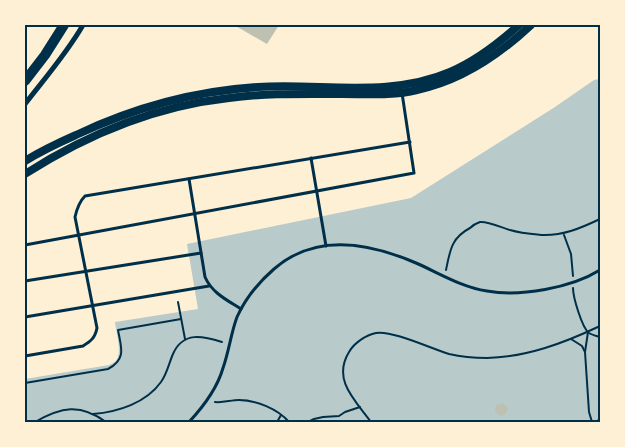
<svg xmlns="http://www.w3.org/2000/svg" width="625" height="447" font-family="Barlow,sans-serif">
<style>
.green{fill:#b9caca}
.building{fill:#bec0b2}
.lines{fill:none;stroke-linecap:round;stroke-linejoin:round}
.path{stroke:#003049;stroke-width:2}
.service{stroke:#003049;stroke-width:3}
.minor{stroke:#003049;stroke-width:5}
.tertiary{stroke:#003049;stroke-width:8}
.trunk{stroke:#003049;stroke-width:10}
.neatline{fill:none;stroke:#003049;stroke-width:2}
</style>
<rect width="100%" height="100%" fill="#fdf0d5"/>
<path class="green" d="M600,79V422H25V379L109,365C113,363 117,361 118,357C121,347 116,332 115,322L198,309L187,244L411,198L555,107L594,80Z"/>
<g class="building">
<polygon points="234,25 279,25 267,44"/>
<polygon points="503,403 508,408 506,414 500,416 495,411 496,405"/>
</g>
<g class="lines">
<g class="path">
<polyline points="564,235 571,254 573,276"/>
<path d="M446,270C450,251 451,238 470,228C472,226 477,223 480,222C488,221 502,228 510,230C520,233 531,234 541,235C563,236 581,228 600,219"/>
<path d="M573,288C573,297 582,328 589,333C592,335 597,336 600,337"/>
<polyline points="178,302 185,339"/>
<polyline points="571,339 582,346 585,352 589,412 592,422"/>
<polyline points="585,352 588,332"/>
<path d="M25,383L108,369C127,359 121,347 118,330L181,319"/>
<path d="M215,402C223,403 231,400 239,400C256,400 278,409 289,422"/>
<path d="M93,414C118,412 146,403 161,382C167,374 169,363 173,354C183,331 203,336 222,342"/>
<polyline points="459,421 461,422"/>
<path d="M35,422C61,407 80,403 106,422"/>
<polyline points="277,422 281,415"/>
<polyline points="308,422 314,419 323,417 339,416 345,412 360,407"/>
<path d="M371,422C355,400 332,380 349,352C354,343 366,335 376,333C392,330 432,349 449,354C462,357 474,358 487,358C527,357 564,343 600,326"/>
<polyline points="599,422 598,421 600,417"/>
</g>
<g class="service">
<polyline points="311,158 326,246"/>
<path d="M189,179L205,277C212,293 227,300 241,309"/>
<polyline points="25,245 414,173 402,93"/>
<polyline points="25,281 201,253"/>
<polyline points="25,317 209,286"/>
<path d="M25,356L83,346C91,341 95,338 97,328L75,217C77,208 79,202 85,196L410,142"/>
<path d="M189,422C204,406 217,389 223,368C229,351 231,333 237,317C245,299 259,282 274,269C316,232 370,243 416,263C439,273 461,287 487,291C520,297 571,288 600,270"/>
</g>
<path class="minor" d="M25,104C45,78 67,53 83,25"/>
<g class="tertiary">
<path d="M25,161C41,151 58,143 76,135C133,108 195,91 258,87C322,83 390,98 450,72C476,61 499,43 519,25"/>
<path d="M25,174C86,135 156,106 229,98C266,93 304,94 342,94C367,94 393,96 417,90C460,81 499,55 531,25"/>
</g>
<polyline class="trunk" points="25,81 45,55 64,25"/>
</g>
<rect width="625" height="447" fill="none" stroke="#fdf0d5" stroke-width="52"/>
<rect x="26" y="26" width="573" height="395" class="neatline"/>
</svg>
